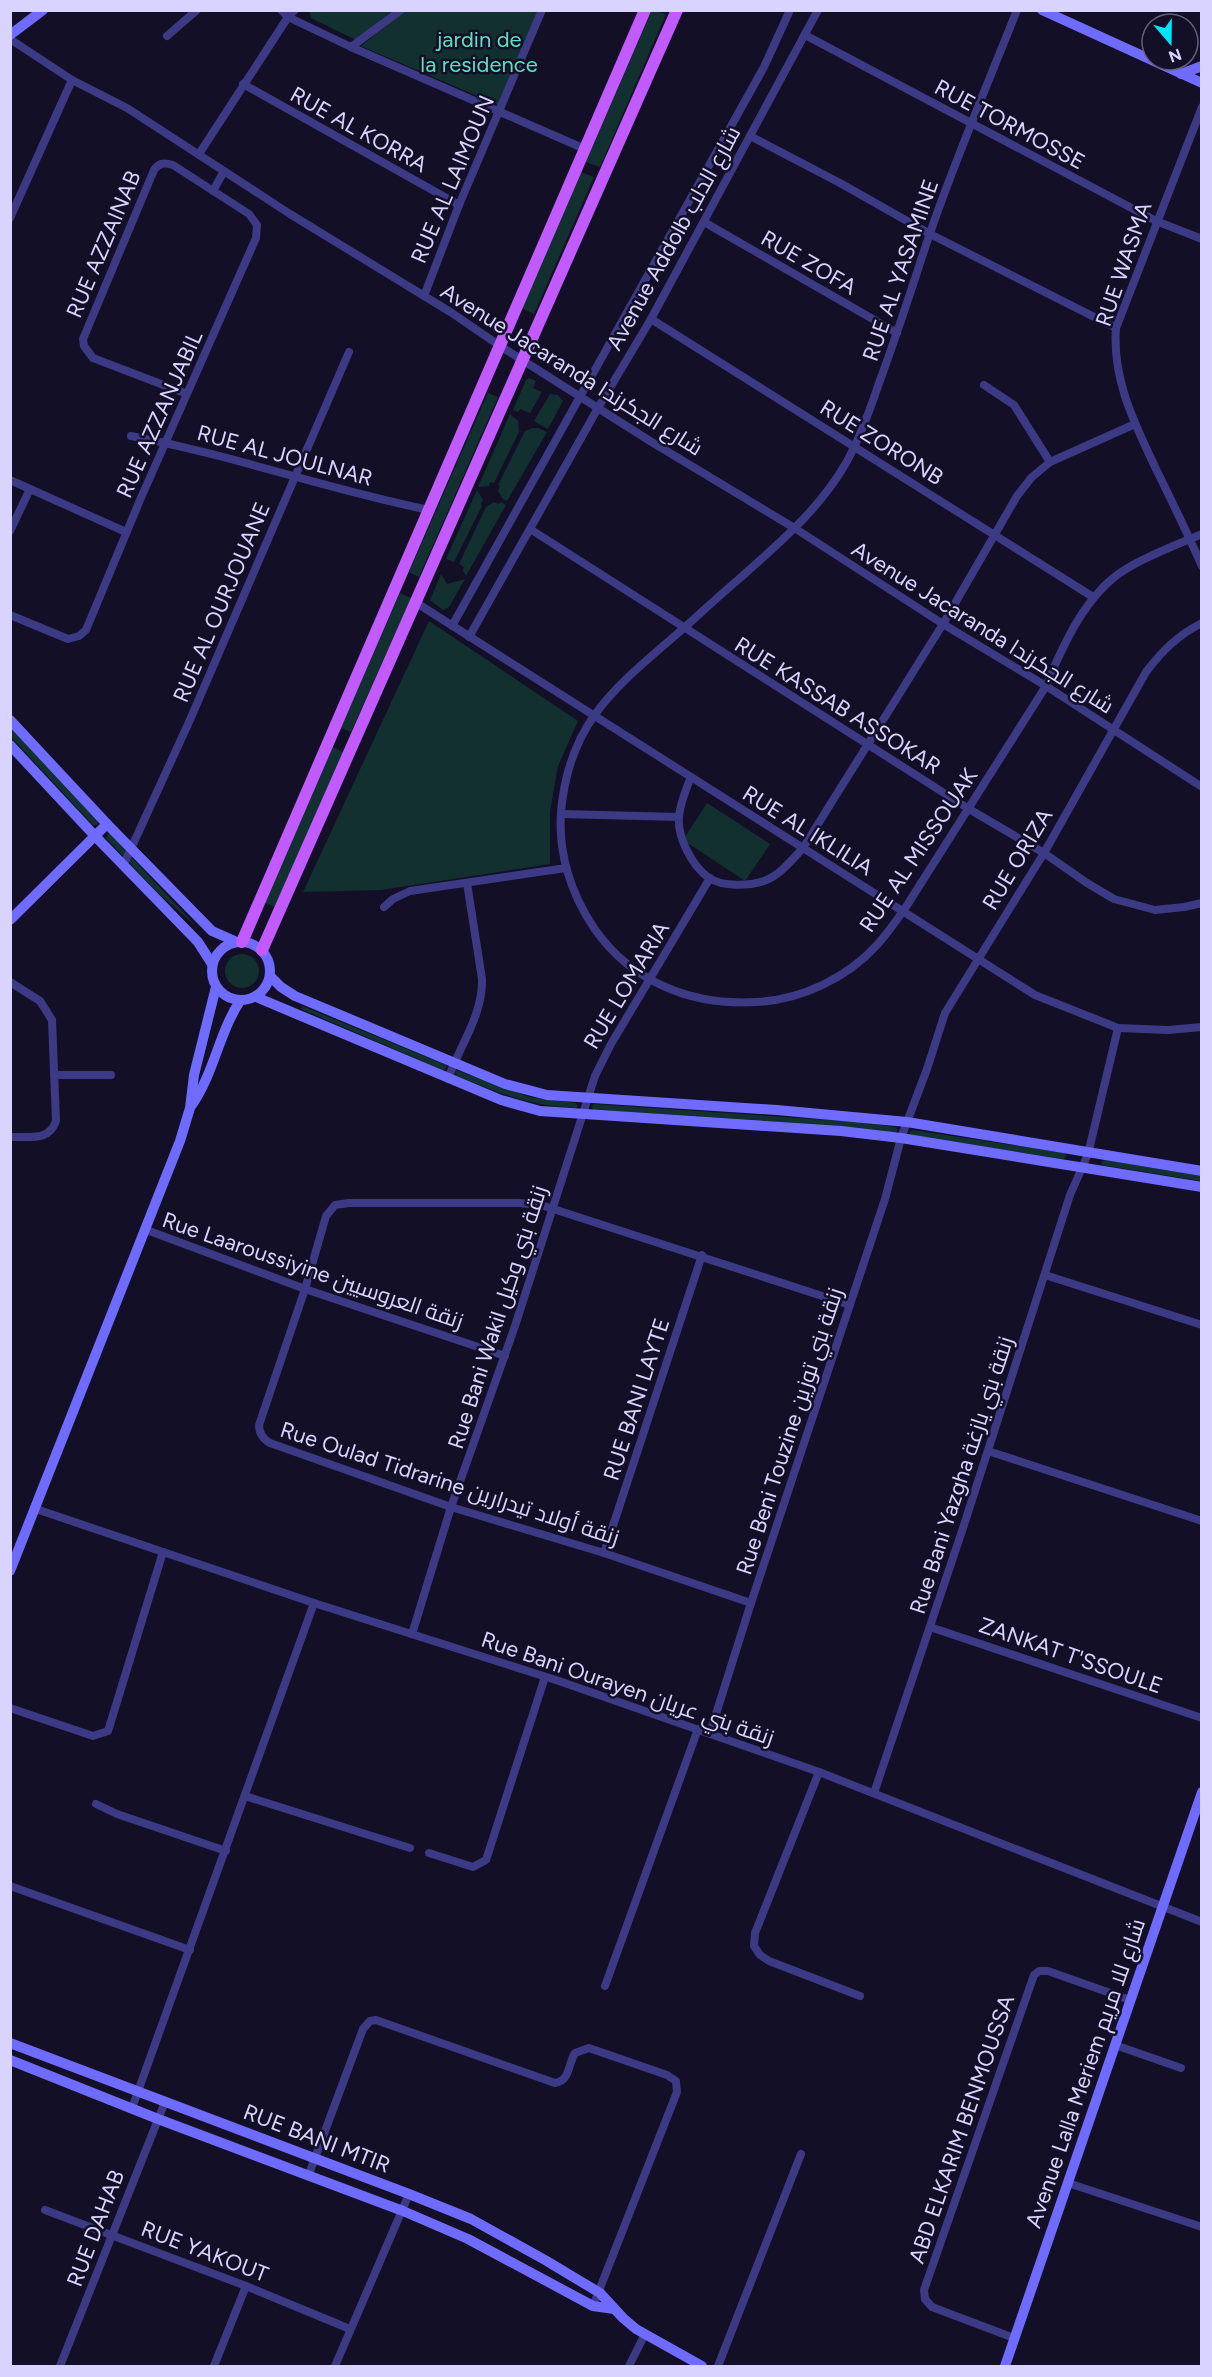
<svg xmlns="http://www.w3.org/2000/svg" width="1212" height="2377" font-family="Figtree,Cairo,sans-serif">
<style>
.green{fill:#12302f}
.lines{fill:none;stroke-linecap:round;stroke-linejoin:round}
.street{stroke:#3d3a85;stroke-width:8}
.secondary{stroke:#6f6bff;stroke-width:10}
.primary{stroke:#c25bff;stroke-width:12}
.labels{text-anchor:middle;stroke-width:5;stroke-linejoin:round;paint-order:stroke}
.park-label{font-size:22px;fill:#5fe0c0;stroke:#130f26}
.street-label{font-size:22px;fill:#d9d4ff;stroke:#130f26}
</style>
<rect width="100%" height="100%" fill="#130f26"/>
<g class="green">
<polygon points="652,10 666,14 600,167 586,162"/>
<polygon points="309,11 392,11 356,40 311,18"/>
<polygon points="405,11 540,11 498,105 361,46"/>
<polygon points="581,172 594,177 534,314 522,308"/>
<polygon points="529,378 536,381 533,388 542,392 530,413 520,409 518,412 513,410 526,380"/>
<polygon points="488,393 498,397 419,577 409,572"/>
<polygon points="550,394 558,395 563,401 548,429 534,421"/>
<polygon points="510,414 518,421 519,432 494,483 490,482 489,486 478,487"/>
<polygon points="532,428 538,428 547,432 507,501 503,499 498,491 500,486 498,485 525,431"/>
<polygon points="477,490 483,500 481,503 482,506 454,562 446,559"/>
<polygon points="494,502 498,504 501,502 506,505 466,576 463,571 464,567 459,564 486,507"/>
<polygon points="441,574 447,584 465,579 449,607 443,610 430,600"/>
<polygon points="400,593 411,598 351,732 341,728"/>
<polygon points="429,621 578,721 558,766 550,812 550,864 381,890 303,892"/>
<polygon points="11,728 98,822 97,825 93,825 11,737"/>
<polygon points="333,747 343,752 275,907 265,903"/>
<polygon points="707,803 770,844 745,881 683,840"/>
<polygon points="108,834 110,834 197,927 157,892 106,838"/>
<circle cx="242" cy="971" r="17"/>
<polygon points="302,1006 446,1065 447,1068 443,1070 301,1009"/>
<path d="M456,1070L529,1097L576,1103L578,1106L576,1108C533,1106 497,1093 457,1076L455,1074Z"/>
<polygon points="594,1104 858,1122 895,1127 898,1130 895,1133 758,1120 594,1110 591,1106"/>
<polygon points="913,1130 1065,1153 1067,1156 1063,1159 913,1136 909,1132"/>
<polygon points="1105,1160 1201,1176 1201,1181 1102,1165 1101,1162"/>
</g>
<g class="lines">
<g class="street">
<polyline points="281,10 288,17 351,47 585,149"/>
<path d="M1017,10C987,86 954,162 928,239C912,287 897,335 879,383C870,410 860,438 846,463C819,510 779,543 739,579C721,594 703,611 685,627C620,684 569,718 561,812C558,853 571,894 594,928C631,982 692,1006 756,1002C801,1000 847,978 877,945C887,934 895,922 904,910L1046,686C1063,645 1086,593 1126,569C1149,555 1176,545 1202,534"/>
<polyline points="805,35 1156,221 1202,239"/>
<polyline points="167,36 197,10"/>
<polyline points="10,39 72,80 127,108 290,214 452,313 500,346 650,441 796,529 943,624 1046,686 1202,787"/>
<polyline points="351,47 401,10"/>
<polyline points="243,84 459,205"/>
<path d="M1202,107L1116,328C1112,380 1135,424 1156,469C1172,501 1187,533 1202,566"/>
<polyline points="750,136 840,183 930,234 1116,328"/>
<polyline points="199,154 288,17 295,10"/>
<polyline points="213,191 224,171"/>
<polyline points="10,218 72,80"/>
<polyline points="704,222 897,333"/>
<polyline points="424,296 459,205 542,10"/>
<polyline points="651,319 1093,597"/>
<polyline points="984,385 1014,405 1050,462"/>
<path d="M131,436C232,455 329,490 429,510"/>
<polyline points="10,480 126,532"/>
<polyline points="530,529 969,809 1044,853 1087,883 1114,899 1155,910 1184,907 1202,903"/>
<polyline points="10,531 30,489"/>
<polyline points="415,602 1035,995 1118,1028 1168,1030 1202,1027"/>
<path d="M10,615L68,639L79,636L86,630L140,500L256,238L257,225L249,214L173,165C164,162 159,163 154,170L83,339L84,346L93,358L187,394"/>
<polyline points="452,626 764,67 790,10"/>
<polyline points="469,637 598,408 651,319 818,10"/>
<path d="M691,777C686,789 680,804 679,817C677,837 692,866 709,878C723,887 749,886 764,881C780,875 792,860 803,848L943,624L1017,496L1032,477L1050,462L1135,424"/>
<polyline points="561,814 679,817"/>
<polyline points="123,866 189,722 349,352"/>
<polyline points="384,907 393,899 410,891 566,868"/>
<path d="M10,982L40,1001L52,1020L56,1121C49,1142 29,1136 10,1137"/>
<polyline points="54,1075 111,1075"/>
<path d="M448,1079C460,1045 483,1015 482,979L467,883"/>
<polyline points="144,1229 305,1289 505,1356"/>
<polyline points="1045,1275 1202,1325"/>
<polyline points="988,1451 1202,1521"/>
<polyline points="36,1509 314,1603 556,1680 819,1772 1202,1922"/>
<polyline points="604,1553 702,1255"/>
<path d="M751,1603L604,1553L451,1507L270,1443C263,1439 259,1434 259,1425L305,1289L326,1216L335,1205L349,1203H519L541,1205L850,1305"/>
<polyline points="930,1627 1202,1718"/>
<polyline points="412,1634 451,1507 515,1326 595,1076 611,1044 710,878"/>
<polyline points="10,1708 93,1736 108,1731 163,1552"/>
<path d="M710,1733L751,1603L885,1199L901,1138L927,1069L945,1013L1044,853L1146,672C1162,651 1178,635 1202,623"/>
<polyline points="819,1772 755,1933 754,1946 760,1955 769,1961 860,1996"/>
<polyline points="874,1793 963,1528 1070,1195 1088,1154 1118,1028"/>
<polyline points="245,1796 410,1848"/>
<polyline points="96,1804 117,1814 226,1851"/>
<polyline points="429,1853 473,1867 486,1860 545,1677"/>
<polyline points="10,1886 190,1950"/>
<polyline points="605,1986 698,1729"/>
<polyline points="1115,2045 1181,2068"/>
<polyline points="132,2108 314,1603"/>
<path d="M309,2174L363,2029L370,2021L376,2020L555,2083C570,2081 568,2064 575,2053L589,2048L667,2075L676,2081L677,2092L593,2306"/>
<polyline points="1068,2183 1202,2227"/>
<polyline points="45,2210 246,2286 350,2329"/>
<polyline points="1014,2338 932,2307 925,2299 924,2290 1034,1975 1039,1971 1048,1971 1130,2000"/>
<polyline points="60,2366 165,2102"/>
<polyline points="214,2366 246,2286"/>
<polyline points="335,2366 409,2194"/>
<polyline points="629,2366 645,2334"/>
<polyline points="718,2366 801,2154"/>
</g>
<g class="secondary">
<polyline points="1042,10 1202,83"/>
<polyline points="10,35 43,10"/>
<polyline points="1181,74 1202,66"/>
<polyline points="10,720 107,824 212,931 237,942"/>
<polyline points="10,745 95,836 198,942 212,964"/>
<polyline points="10,920 107,824"/>
<circle cx="241" cy="971" r="29"/>
<polyline points="270,976 281,987 295,996 505,1084 547,1095 777,1110 907,1122 1202,1171"/>
<polyline points="256,997 501,1100 540,1111 841,1131 901,1138 1202,1187"/>
<path d="M192,1105C214,1073 219,1033 240,1001"/>
<polyline points="10,1571 180,1141 190,1108 194,1075 216,987"/>
<polyline points="10,2043 409,2194 471,2219 545,2260 600,2293 623,2318 636,2329 702,2366"/>
<polyline points="10,2060 158,2119 403,2211 468,2239 593,2306 614,2309"/>
<polyline points="1005,2366 1202,1792"/>
</g>
<g class="primary">
<polyline points="242,942 645,10"/>
<polyline points="262,950 677,10"/>
</g>
</g>
<g class="labels">
<g class="park-label">
<text x="479" y="47">jardin de<tspan x="479" dy="25">la residence</tspan></text>
</g>
<g class="street-label">
<text transform="translate(1010 124) rotate(28)" y="8">RUE TORMOSSE</text>
<text transform="translate(359 129) rotate(29)" y="8">RUE AL KORRA</text>
<text transform="translate(452 179) rotate(-67)" y="8">RUE AL LAIMOUN</text>
<text transform="translate(673 238) rotate(-61)" y="8">Avenue Addolb شارع الدلب</text>
<text transform="translate(103 244) rotate(-67)" y="8">RUE AZZAINAB</text>
<text transform="translate(809 262) rotate(30)" y="8">RUE ZOFA</text>
<text transform="translate(1123 264) rotate(-71)" y="8">RUE WASMA</text>
<text transform="translate(900 270) rotate(-71)" y="8">RUE AL YASAMINE</text>
<text transform="translate(572 369) rotate(32)" y="8">Avenue Jacaranda شارع الجكرندا</text>
<text transform="translate(159 414) rotate(-66)" y="8">RUE AZZANJABIL</text>
<text transform="translate(882 442) rotate(32)" y="8">RUE ZORONB</text>
<text transform="translate(285 455) rotate(15)" y="8">RUE AL JOULNAR</text>
<text transform="translate(221 602) rotate(-67)" y="8">RUE AL OURJOUANE</text>
<text transform="translate(983 627) rotate(32)" y="8">Avenue Jacaranda شارع الجكرندا</text>
<text transform="translate(838 705) rotate(32)" y="8">RUE KASSAB ASSOKAR</text>
<text transform="translate(808 830) rotate(32)" y="8">RUE AL IKLILIA</text>
<text transform="translate(918 850) rotate(-56)" y="8">RUE AL MISSOUAK</text>
<text transform="translate(1017 859) rotate(-59)" y="8">RUE ORIZA</text>
<text transform="translate(626 985) rotate(-59)" y="8">RUE LOMARIA</text>
<text transform="translate(313 1270) rotate(19)" y="8">Rue Laaroussiyine زنقة العروسيين</text>
<text transform="translate(497 1317) rotate(-72)" y="8">Rue Bani Wakil زنقة بني وكيل</text>
<text transform="translate(636 1399) rotate(-72)" y="8">RUE BANI LAYTE</text>
<text transform="translate(789 1431) rotate(-72)" y="8">Rue Beni Touzine زنقة بني توزين</text>
<text transform="translate(961 1475) rotate(-72)" y="8">Rue Bani Yazgha زنقة بني يازغة</text>
<text transform="translate(450 1483) rotate(18)" y="8">Rue Oulad Tidrarine زنقة أولاد تيدرارين</text>
<text transform="translate(1071 1655) rotate(19)" y="8">ZANKAT T'SSOULE</text>
<text transform="translate(628 1688) rotate(19)" y="8">Rue Bani Ourayen زنقة بني عريان</text>
<text transform="translate(1085 2073) rotate(-71)" y="8">Avenue Lalla Meriem شارع للا مريم</text>
<text transform="translate(961 2129) rotate(-71)" y="8">ABD ELKARIM BENMOUSSA</text>
<text transform="translate(317 2138) rotate(21)" y="8">RUE BANI MTIR</text>
<text transform="translate(95 2228) rotate(-69)" y="8">RUE DAHAB</text>
<text transform="translate(205 2251) rotate(21)" y="8">RUE YAKOUT</text>
</g>
</g>
<rect width="1212" height="2377" fill="none" stroke="#d9d4ff" stroke-width="24"/>
<g transform="translate(1170 42) rotate(160)"><circle r="28" fill="#130f26" stroke="#625e7d" stroke-width="1.5"/>
<path d="M0-4.5L10 22L0 15L-10 22Z" fill="#00e5ff"/>
<text y="-9" font-size="16" font-weight="bold" text-anchor="middle" fill="#d9d4ff">N</text>
</g>
</svg>
